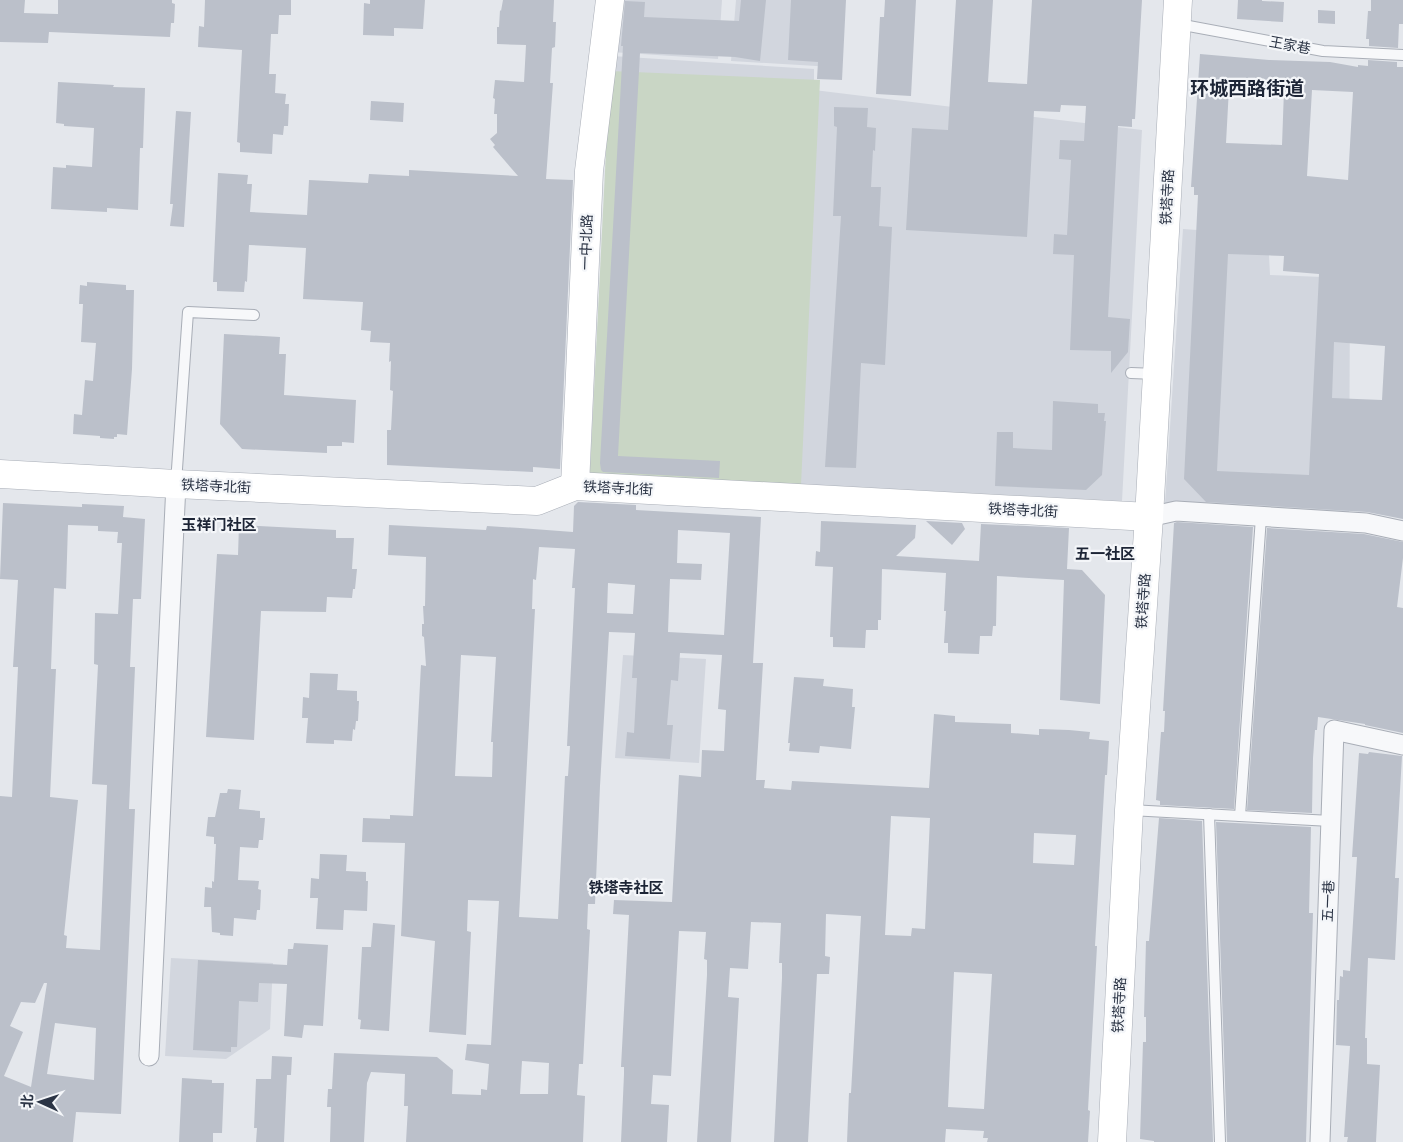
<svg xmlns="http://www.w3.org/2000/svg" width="1403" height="1142" font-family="'Open Sans','Noto Sans SC',sans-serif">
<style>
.built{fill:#d2d6de}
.green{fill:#c9d6c5}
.building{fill:#bbc0ca;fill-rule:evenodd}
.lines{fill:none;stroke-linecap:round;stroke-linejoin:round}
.lane-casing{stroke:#a9aeb7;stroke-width:12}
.street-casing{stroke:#a9aeb7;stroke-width:21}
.secondary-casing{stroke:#a9aeb7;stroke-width:29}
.lane{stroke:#f7f8fa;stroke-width:10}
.street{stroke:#f7f8fa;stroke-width:19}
.secondary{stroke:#fff;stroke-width:28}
.labels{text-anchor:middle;stroke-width:4.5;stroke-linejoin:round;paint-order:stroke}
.street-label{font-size:14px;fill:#2b3445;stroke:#f4f6f9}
.neighbourhood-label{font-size:15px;font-weight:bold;fill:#1d2536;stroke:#f4f6f9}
.district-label{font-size:19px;font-weight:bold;fill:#1d2536;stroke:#f4f6f9}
</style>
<rect width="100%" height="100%" fill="#e4e7ec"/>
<g class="built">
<polygon points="615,0 722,0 718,59 611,52"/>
<polygon points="736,0 840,0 833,67 731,61"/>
<polygon points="612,56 814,69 814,90 1142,130 1122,501 590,473"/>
<polygon points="1183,229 1268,235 1270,275 1350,278 1349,518 1165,504"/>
<polygon points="623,655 706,659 699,763 615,758"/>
<polygon points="171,958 273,963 270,1029 226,1059 165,1056"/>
</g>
<polygon class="green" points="610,71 820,80 801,485 590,473"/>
<g class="building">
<polygon points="0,0 25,0 24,13 58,14 58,0 172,0 172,3 175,4 174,23 171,23 170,37 49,32 48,43 0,42"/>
<polygon points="205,0 291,0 291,15 279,15 278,34 271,34 269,74 276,74 275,93 286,94 285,104 289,104 288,126 284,126 283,135 273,134 272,154 240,152 240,143 237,142 242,50 198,47 199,26 204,27"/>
<polygon points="370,0 425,0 423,29 394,28 394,36 363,35 364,3 370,4"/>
<polygon points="503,0 554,0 553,22 556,22 555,47 552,48 550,83 553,83 546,179 573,180 560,469 533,467 533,472 387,465 387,430 391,430 393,391 390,390 391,361 389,362 390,343 370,342 371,331 361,330 363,302 303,299 306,248 249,245 247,282 245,281 244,292 217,291 217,282 213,282 218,173 248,175 247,184 252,184 250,212 307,215 309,180 368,183 369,174 409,176 409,170 518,176 493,147 495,145 490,139 497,133 497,114 494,114 495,99 493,98 495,80 524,82 526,45 497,44 497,27 499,27 500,10 501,11"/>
<polygon points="741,0 766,0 760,61 735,57 640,53 618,456 720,461 719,478 603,472 601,470 600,463 623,46 621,46 622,34 625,1 645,2 644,17 739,21"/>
<polygon points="791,0 846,0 842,80 817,79 818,62 788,60"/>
<polygon points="885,0 916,0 911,96 876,94 880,17 884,17"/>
<polygon points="956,0 993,0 988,82 1027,84 1032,0 1142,0 1135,119 1132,119 1132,127 1118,126 1108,317 1130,319 1128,352 1111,373 1111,351 1070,350 1074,255 1053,254 1054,234 1067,235 1071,160 1059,159 1060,140 1084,141 1086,106 1061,105 1060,112 1034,111 1027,237 906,230 912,128 948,130"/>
<polygon points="1238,0 1262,0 1262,1 1284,2 1283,22 1237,19"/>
<polygon points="1371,0 1403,0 1403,24 1399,24 1398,48 1369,46 1369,39 1366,39 1368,11 1371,11"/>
<polygon points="1318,10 1335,11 1335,24 1318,23"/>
<path d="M1200,54L1269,60L1330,62L1358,67V65L1368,66V60L1397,62V67H1403V519L1367,512L1206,502L1184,479L1198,195H1194V187H1191ZM1229,88L1284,90L1282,145L1226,143ZM1312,90L1353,92L1348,180L1307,176ZM1228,254L1284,256L1283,271L1319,274L1309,475L1217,471ZM1334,342L1385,346L1382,400L1332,398Z"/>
<polygon points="58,82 114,85 113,87 145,88 143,148 140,148 138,210 107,208 107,212 51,209 53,167 66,168 66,165 92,167 94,128 64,126 64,124 56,123"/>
<polygon points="371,101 404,103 403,122 370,120"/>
<polygon points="834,107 868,108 867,127 876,128 875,151 873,150 871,187 881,187 879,226 892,227 885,365 861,363 856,468 825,467 841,216 833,216 837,127 834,126"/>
<polygon points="176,111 191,112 184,227 170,226 173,204 170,204"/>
<polygon points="87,282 126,285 126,290 134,290 132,369 127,435 117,434 117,437 114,437 114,439 100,438 100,436 73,434 74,414 82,415 85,380 93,381 96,343 81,342 83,304 79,304 80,285 87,286"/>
<polygon points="224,334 280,337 279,354 286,354 284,395 356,400 354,443 342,442 342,446 327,446 327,453 242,449 220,424"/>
<polygon points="1053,401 1098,404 1098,413 1105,413 1104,421 1106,421 1102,475 1086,490 995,486 997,432 1013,432 1013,448 1052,450"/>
<path d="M578,502L636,505V510L761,517L753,663H763L756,780H765L764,788L791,790L792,781L929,788L934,714L955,716V722L1011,724V733L1039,735V729L1069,730L1090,732L1089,739L1109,741L1107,775H1105L1095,946H1097L1088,1110L1090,1111L1088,1142H987L988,1138H983L984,1131L946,1129L945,1142H847L849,1093H851L861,916L826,914L825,956L830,957L829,974H817L808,1142H774L782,978V963H779L781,923L751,922L748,969L730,968L728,997L739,998L731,1142H697L707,975V960L704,959L706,932L679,931L671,1076L653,1075L651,1104L669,1105L667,1142H621L624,1074V1067H621L629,915L613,914L614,900L672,902L679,775L701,777L702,750L724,751L726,710L718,709L722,655L680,653L678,681L671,680L667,725H673L670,759L625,756L627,732L634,733L637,678H632L635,633L609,632L600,786L595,904H588L587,929L590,930L583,1064H579L577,1095L585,1096L583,1142H406L408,1106H404L405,1074L371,1072L367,1083L364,1142H330L331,1107H327L328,1089H332L334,1053L437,1057L453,1070L452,1094L481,1095V1089L487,1090L489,1064L465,1060L467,1044L491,1045L499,901L468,900L467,931L471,932L466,1035L429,1032L435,941L401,936L405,843L362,842L363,818L390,819V815L413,816L421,665L426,666L424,637L422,636V624H424L423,606H425L426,557L388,555L389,525L486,530L487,526L520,528L573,532L574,506ZM678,530L730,533L724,635L668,632L670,579L701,580L702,564L677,563ZM539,547L575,549L572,588H575L567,746H570L568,776H565L558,919L519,917L535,609H532L533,579L536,580ZM608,583L635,585L633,614L607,613ZM461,655L496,657L491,742H493L492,777L455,776ZM891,816L930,818L925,929L912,928L911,936L885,935ZM1034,833L1076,835L1074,865L1033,863ZM954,972L992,974L984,1109L948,1107ZM522,1061L549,1063L548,1094H520Z"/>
<path d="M3,503L82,507V504L124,506L123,517L145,519L141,599H133L130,667H135L129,809H135L121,1114L76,1112L73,1142H0V796L12,797L18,667H13L18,580L0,579ZM68,525L98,526V531L118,532L117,543H122L118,614L95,613L94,664L98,665L92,784L107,785L100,950L66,948L67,936L64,935L78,800L50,797L56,669H51L54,588L66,589ZM44,983H47L31,1087L4,1076L23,1032L10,1026L21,1002L35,1003ZM55,1023L96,1028L94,1080L47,1074Z"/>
<polygon points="821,521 916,525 915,538 896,556 979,561 981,524 1069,528 1067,569 1082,570 1105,595 1100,704 1060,700 1064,580 997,576 996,626 993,626 992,636 980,636 979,654 948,653 948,643 944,643 946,611 944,611 946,573 882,569 881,620 878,620 878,630 866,630 865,648 833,647 833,637 830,637 833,567 815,566 816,551 820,552"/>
<polygon points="926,521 962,523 965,529 952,545"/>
<polygon points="1177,522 1253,527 1234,809 1160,805 1160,801 1156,800 1161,732 1164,732 1165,711 1163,711 1174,523"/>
<polygon points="239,525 336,530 336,538 354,538 352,569 357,569 355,589 353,589 352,598 327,597 326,612 261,611 254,740 206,737 217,554 238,555"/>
<polygon points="1267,528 1364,534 1403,542 1403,558 1397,607 1403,608 1403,733 1365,725 1365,724 1318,717 1317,730 1315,730 1313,758 1312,813 1247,810"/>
<polygon points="310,673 338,674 337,690 357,691 357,701 359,701 358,721 356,721 355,730 353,729 352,741 334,740 334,744 306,743 308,718 302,718 303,697 309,698"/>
<polygon points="794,677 824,679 823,686 853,689 852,707 855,707 851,749 820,746 819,753 789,751 790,743 788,743"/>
<polygon points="1369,752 1402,756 1395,878 1399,878 1395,960 1368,958 1365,1038 1367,1038 1367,1064 1380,1065 1376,1142 1347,1142 1348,1137 1344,1137 1350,1046 1336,1045 1337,1000 1339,1000 1340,976 1343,977 1343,970 1350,971 1357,857 1352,857 1359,753 1368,754"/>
<polygon points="228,789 241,790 239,809 260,811 260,818 265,818 263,840 259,840 258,848 240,847 239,864 238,880 259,881 258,889 261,890 260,910 257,910 256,920 234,918 233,936 220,935 220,933 212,932 211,907 204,907 205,887 212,888 212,881 214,882 216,844 214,844 214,837 206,836 208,817 215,817 220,793 227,793"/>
<polygon points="1159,818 1202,821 1213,1142 1154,1142 1154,1141 1140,1139 1143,1042 1146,1042 1146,1017 1144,1017 1146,941 1149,941"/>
<polygon points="1216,822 1311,827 1309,913 1313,913 1306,1142 1227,1142"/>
<polygon points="320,854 347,855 346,871 366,872 366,881 368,881 367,911 344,910 343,930 316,929 318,898 310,898 311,878 319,879"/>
<polygon points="373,923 395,925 389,1031 360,1029 361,1020 358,1019 362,947 371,947"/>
<polygon points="294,943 328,945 323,1026 304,1025 302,1038 284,1036 287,984 259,983 258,1002 239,1001 237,1047 231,1047 231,1052 193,1050 198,960 287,965 288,949 293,949"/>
<polygon points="272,1056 292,1057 291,1075 287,1075 284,1142 256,1142 257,1128 254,1128 256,1079 271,1079"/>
<polygon points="182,1078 212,1080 212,1083 224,1083 222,1133 213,1133 213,1142 179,1142"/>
</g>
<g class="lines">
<g class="lane-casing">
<g id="lane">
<polyline points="1178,24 1323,51 1403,55"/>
<polyline points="1131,373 1156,374"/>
<polyline points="176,483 188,312 254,315"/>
<polyline points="1130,810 1331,821"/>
<polyline points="1209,814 1220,1142"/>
<polyline points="1240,816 1261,517"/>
</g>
</g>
<g class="street-casing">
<g id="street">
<polyline points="1149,517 1176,511 1366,523 1403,531"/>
<polyline points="149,1056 176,484"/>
<polyline points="1320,1142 1334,730 1403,745"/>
</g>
</g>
<g class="secondary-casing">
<g id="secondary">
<polyline points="0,474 176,484 537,501 575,486 1149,517"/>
<polyline points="575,486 589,171 610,0"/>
<polyline points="1112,1142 1129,810 1149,517 1178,0"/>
</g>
</g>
<use href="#lane" class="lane"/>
<use href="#street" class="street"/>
<use href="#secondary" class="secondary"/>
</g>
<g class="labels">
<g class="street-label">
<text transform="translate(1290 45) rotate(10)" y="5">王家巷</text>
<text transform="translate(1167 197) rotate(-87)" y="5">铁塔寺路</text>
<text transform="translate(586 242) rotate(-88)" y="5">一中北路</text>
<text transform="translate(216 486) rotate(3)" y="5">铁塔寺北街</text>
<text transform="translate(618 488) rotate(3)" y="5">铁塔寺北街</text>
<text transform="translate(1023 510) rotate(3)" y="5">铁塔寺北街</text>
<text transform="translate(1143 601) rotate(-86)" y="5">铁塔寺路</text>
<text transform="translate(1328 901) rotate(-88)" y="5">五一巷</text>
<text transform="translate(1119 1005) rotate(-87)" y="5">铁塔寺路</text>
</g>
<g class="neighbourhood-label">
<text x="219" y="530">玉祥门社区</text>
<text x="1105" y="559">五一社区</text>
<text x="626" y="893">铁塔寺社区</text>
</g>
<g class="district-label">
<text x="1247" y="95">环城西路街道</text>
</g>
</g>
<g transform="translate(40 1102) rotate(273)" stroke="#f4f6f9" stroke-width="4" paint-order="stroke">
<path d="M0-4L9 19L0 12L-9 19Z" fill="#2b3445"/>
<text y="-8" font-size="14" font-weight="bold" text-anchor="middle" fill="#2b3445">北</text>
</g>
</svg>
